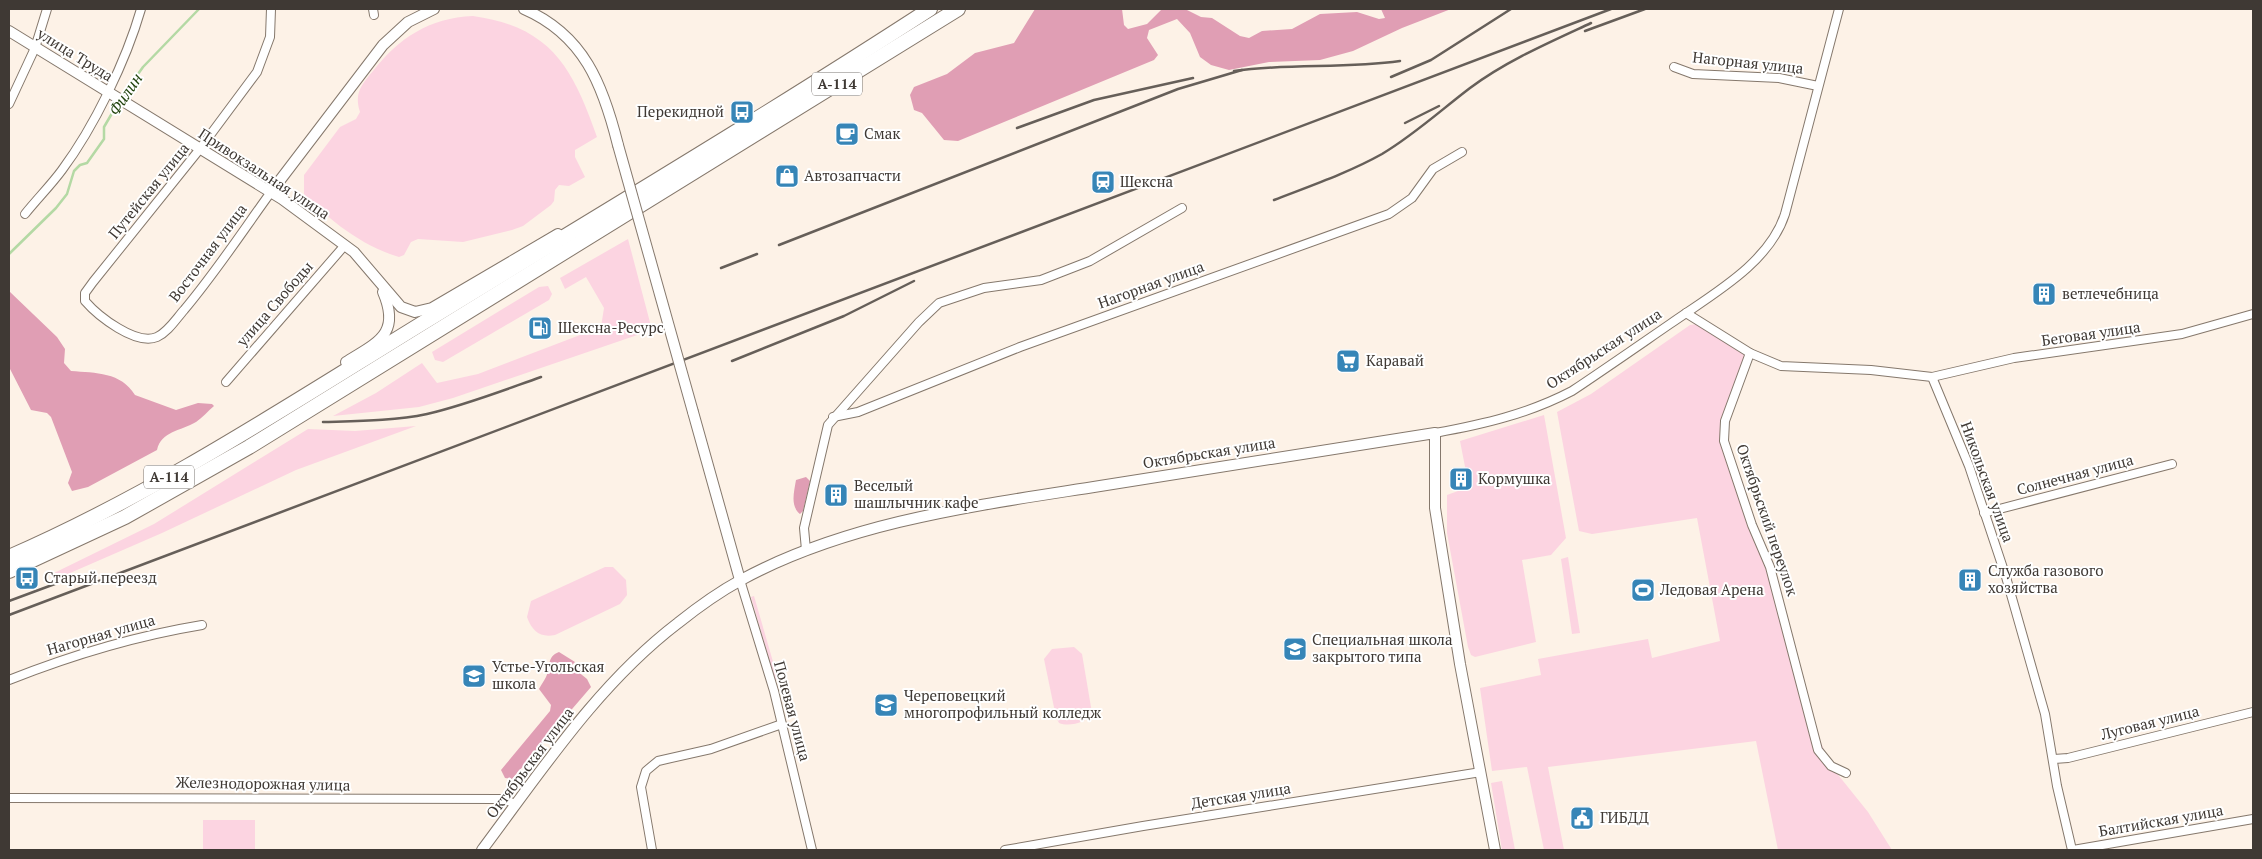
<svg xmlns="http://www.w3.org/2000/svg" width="2262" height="859" font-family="'PT Serif',serif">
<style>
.green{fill:#fcd4e1}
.forest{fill:#e09eb4}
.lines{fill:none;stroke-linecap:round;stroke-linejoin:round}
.stream{stroke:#b4d9a4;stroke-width:2.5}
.street-casing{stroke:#85786c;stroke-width:10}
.secondary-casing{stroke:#85786c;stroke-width:12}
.highway-casing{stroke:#85786c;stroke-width:16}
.street{stroke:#fff;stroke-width:8}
.secondary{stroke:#fff;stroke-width:10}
.highway{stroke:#fff;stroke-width:14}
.rail{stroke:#665f59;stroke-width:2.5}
.secondary-bridge-casing{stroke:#85786c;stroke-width:12;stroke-linecap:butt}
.secondary-bridge{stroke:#fff;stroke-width:10}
.labels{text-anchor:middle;stroke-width:4;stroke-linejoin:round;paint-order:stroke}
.shield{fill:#fff;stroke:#797471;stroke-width:1}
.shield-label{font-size:14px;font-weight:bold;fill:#3f3934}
.street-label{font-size:15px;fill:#3f3934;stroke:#fff}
.poi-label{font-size:15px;fill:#3f3934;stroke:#fff;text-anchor:start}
.water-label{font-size:16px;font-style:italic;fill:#22440e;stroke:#fff}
</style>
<rect width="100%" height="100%" fill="#fdf2e7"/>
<g class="green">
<path d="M473,16C552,27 573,69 597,137L575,150V157L585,177L569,186L559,185L555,190L554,201L551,205L523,226L512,230L463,242L418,239L411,242L404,255L399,257C364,247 330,221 304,194V175L340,127L356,119L360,112C354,94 361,85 373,71C399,38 429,18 473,16Z"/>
<polygon points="628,239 652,330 453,398 419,407 333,416 376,393 422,363 437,383 478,374 601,327 604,308 586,277 565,289 560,278"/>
<polygon points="548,286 552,294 549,300 443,362 435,360 432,352 539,287"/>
<polygon points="1697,324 1748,357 1721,418 1722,439 1725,454 1770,580 1805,706 1831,766 1868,812 1892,850 1778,850 1756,741 1548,767 1564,850 1544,850 1527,767 1492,771 1480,688 1541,675 1538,659 1648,639 1652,658 1720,641 1697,518 1592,534 1579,531 1557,412 1591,394 1690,325"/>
<polygon points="1544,415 1566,538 1551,555 1522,560 1536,642 1475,657 1471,655 1468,647 1447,533 1447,495 1469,487 1460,441"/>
<polygon points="416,426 296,470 162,533 54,580 52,574 154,524 308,429 355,431"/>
<polygon points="1568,557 1580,633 1572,634 1561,559"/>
<path d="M605,567H613L626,580L627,595L620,604L555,635C540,638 532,631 527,617L531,601Z"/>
<polygon points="754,596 778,679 775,680 751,597"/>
<path d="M1074,647L1082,654L1092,713C1087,723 1069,727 1059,723L1056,717L1044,659L1052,649Z"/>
<polygon points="1502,781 1515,850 1502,850 1491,783"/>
<rect x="203" y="820" width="52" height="29"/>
</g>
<g class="forest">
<polygon points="1035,9 1122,9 1124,25 1128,29 1147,24 1162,9 1185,9 1201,17 1212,18 1240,36 1249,38 1262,31 1292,29 1320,14 1357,12 1379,19 1385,18 1381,9 1451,9 1402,28 1353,51 1320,60 1269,62 1229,70 1211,65 1200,57 1190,33 1177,19 1149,30 1147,38 1158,55 1154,60 958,141 944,140 922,113 914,110 910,95 914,87 947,74 975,53 1014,43"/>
<path d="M9,291L57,337L65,349L64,363L71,371C96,373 121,372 135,395L176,410L198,403L212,404L214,406C208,411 202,418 196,422C181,431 161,431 157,450L88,487L72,491L68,483L72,472L51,417L47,413L31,410L9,367Z"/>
<path d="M806,477L810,481L803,511L800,514C790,506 794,492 796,480Z"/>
<path d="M559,652L575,662L571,666L587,679L591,687L512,779L505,778L501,770L550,711L551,705L539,689C541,685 544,681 546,677C551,667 546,657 559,652Z"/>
</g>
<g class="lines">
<g class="stream">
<polyline points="121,98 143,67 199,9"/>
<polyline points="9,254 56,208 67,194 74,171 80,165 87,163 104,139 104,127 118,103"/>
</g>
<g class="street-casing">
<g id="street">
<polyline points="373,9 374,15"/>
<polyline points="1674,67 1693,74 1779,78 1818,86"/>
<polyline points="9,104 35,48 47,9"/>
<path d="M271,192C242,232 216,272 184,310C176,319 168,332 157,337C136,346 98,316 85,301V293L93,282L199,150L257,72L270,37L271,9"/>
<path d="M25,214C37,199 51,185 62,170C94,127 126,61 141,9"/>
<polyline points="1686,313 1750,353 1781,366 1871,370 1932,377 1969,466 2006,577 2045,714 2057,786 2072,850"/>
<polyline points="1750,353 1725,421 1724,441 1752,525 1770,567 1818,750 1831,766 1846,773"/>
<polyline points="1932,377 2014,358 2182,334 2253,314"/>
<polyline points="226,382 345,245"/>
<polyline points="833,417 858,412 1020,347 1389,214 1412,198 1433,169 1462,152"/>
<path d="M1435,433C1484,424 1528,414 1572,391C1605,369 1638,346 1670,324C1711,295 1769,264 1785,214L1839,9"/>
<polyline points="1984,513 2172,464"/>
<polyline points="806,550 804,528 828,425 919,322 939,303 984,288 1041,280 1090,261 1182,208"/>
<polyline points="740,580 774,691 812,850"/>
<path d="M9,680C72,655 135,636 202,625"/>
<polyline points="2054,759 2068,758 2253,712"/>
<polyline points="9,798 502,799 516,804"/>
<polyline points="652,850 641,787 646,771 658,761 711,749 782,724"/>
<polyline points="1005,850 1143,826 1481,772"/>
<polyline points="2073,850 2253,819"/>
</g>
</g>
<g class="secondary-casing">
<g id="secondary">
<path d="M524,9C584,35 603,85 618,145"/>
<polyline points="9,31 282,199 354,252 401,307 415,312 432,308 558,234"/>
<polyline points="271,192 383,45 408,22 434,9"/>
<path d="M346,362C378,342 401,334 383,292"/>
<polyline points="693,412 740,580"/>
<path d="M482,850C542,770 598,684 678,623C698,607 719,592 741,580C849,521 980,505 1100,486C1212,468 1324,451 1435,433V508L1460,664L1495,850"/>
</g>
</g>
<g class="highway-casing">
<g id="highway">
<path d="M9,557C156,493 289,405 426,321C594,218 764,117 930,9"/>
<polyline points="9,571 125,517 249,447 958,9"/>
</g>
</g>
<use href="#street" class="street"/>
<use href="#secondary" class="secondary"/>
<use href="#highway" class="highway"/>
<g class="rail">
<polyline points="1585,31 1645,9"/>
<path d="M1234,71C1289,63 1345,69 1400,61"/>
<polyline points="1391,77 1431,60 1511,9"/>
<polyline points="1405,123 1439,106"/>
<polyline points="1017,128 1094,100 1193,78"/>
<path d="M1274,200C1310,186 1348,173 1382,154C1414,135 1441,110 1470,88C1506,61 1550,42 1591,23"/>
<polyline points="779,245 1178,89 1242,70"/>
<polyline points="721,268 757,254"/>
<polyline points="732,361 844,316 914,281"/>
<path d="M323,422C358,421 394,421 427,414C466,405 504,390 541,377"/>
<polyline points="9,601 71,578"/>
<polyline points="9,615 1611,9"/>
</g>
<g class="secondary-bridge-casing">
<polyline id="secondary-bridge" points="618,145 693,412"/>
</g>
<use href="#secondary-bridge" class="secondary-bridge"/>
</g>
<defs>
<g id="bus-square" transform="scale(1.25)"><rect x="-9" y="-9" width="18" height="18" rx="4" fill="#3685b7" stroke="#fff"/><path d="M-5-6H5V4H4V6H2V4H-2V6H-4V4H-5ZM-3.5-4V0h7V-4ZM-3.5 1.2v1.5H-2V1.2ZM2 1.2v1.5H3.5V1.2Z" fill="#fff"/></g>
<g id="cafe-square" transform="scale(1.25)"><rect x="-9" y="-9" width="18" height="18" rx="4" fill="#3685b7" stroke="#fff"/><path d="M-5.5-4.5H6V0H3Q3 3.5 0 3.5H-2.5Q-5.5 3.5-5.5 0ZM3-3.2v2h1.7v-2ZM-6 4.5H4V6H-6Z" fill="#fff"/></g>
<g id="shop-square" transform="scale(1.25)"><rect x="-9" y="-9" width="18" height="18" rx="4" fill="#3685b7" stroke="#fff"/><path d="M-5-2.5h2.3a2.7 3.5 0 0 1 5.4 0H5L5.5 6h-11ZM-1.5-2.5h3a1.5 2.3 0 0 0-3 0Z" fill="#fff"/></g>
<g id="station-square" transform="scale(1.25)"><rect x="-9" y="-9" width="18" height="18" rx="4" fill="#3685b7" stroke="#fff"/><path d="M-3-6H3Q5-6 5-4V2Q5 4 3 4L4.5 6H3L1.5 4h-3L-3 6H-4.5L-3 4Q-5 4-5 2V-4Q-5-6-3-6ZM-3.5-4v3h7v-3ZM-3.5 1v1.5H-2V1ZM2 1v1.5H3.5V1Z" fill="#fff"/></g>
<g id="building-square" transform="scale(1.25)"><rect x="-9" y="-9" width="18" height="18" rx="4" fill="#3685b7" stroke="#fff"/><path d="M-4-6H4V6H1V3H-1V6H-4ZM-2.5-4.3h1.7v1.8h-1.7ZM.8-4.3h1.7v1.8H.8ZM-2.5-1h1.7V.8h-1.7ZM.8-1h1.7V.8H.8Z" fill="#fff"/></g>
<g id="fuel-square" transform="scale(1.25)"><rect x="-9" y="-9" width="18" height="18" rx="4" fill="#3685b7" stroke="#fff"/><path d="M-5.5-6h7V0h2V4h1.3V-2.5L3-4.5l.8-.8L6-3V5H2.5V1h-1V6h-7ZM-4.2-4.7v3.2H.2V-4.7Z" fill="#fff"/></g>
<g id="supermarket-square" transform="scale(1.25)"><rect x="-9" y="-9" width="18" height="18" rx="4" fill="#3685b7" stroke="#fff"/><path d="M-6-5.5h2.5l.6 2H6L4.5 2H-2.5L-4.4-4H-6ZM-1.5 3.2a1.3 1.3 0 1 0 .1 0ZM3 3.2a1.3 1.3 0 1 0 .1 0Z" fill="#fff"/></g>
<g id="stadium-square" transform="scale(1.25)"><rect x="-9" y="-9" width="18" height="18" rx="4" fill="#3685b7" stroke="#fff"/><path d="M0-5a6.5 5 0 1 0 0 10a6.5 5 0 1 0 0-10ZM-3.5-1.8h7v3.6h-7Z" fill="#fff"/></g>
<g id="school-square" transform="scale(1.25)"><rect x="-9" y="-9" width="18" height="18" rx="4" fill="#3685b7" stroke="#fff"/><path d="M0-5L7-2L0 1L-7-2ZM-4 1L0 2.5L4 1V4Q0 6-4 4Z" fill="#fff"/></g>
<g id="university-square" transform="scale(1.25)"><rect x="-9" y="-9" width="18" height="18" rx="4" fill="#3685b7" stroke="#fff"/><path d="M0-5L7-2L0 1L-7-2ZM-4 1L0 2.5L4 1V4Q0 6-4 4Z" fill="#fff"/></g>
<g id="civic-square" transform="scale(1.25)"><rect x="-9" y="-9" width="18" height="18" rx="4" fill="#3685b7" stroke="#fff"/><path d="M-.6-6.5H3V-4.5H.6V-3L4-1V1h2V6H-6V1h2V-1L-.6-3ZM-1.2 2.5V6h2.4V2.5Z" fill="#fff"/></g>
</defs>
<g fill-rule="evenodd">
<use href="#bus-square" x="742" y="112"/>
<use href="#cafe-square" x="847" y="134"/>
<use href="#shop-square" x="787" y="176"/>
<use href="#station-square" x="1103" y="182"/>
<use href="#building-square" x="2044" y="294"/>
<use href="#fuel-square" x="540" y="328"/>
<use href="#supermarket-square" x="1348" y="361"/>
<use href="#building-square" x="1461" y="479"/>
<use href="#building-square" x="836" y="495"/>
<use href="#bus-square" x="27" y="578"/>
<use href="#building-square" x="1970" y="580"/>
<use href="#stadium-square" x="1643" y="590"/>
<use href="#school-square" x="1295" y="649"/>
<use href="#school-square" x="474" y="676"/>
<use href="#university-square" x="886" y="705"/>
<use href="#civic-square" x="1582" y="818"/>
</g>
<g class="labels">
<g class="shield">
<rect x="812" y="72.5" width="50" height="23" rx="4"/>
<rect x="144" y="465.5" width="50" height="23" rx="4"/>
</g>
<g class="shield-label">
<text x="837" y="89">А-114</text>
<text x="169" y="482">А-114</text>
</g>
<g class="street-label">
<text transform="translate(75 55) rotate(32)" y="5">улица Труда</text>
<text transform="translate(1748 63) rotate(6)" y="5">Нагорная улица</text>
<text transform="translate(264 174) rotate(33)" y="5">Привокзальная улица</text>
<text transform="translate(149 191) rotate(-51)" y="5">Путейская улица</text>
<text transform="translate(208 253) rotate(-53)" y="5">Восточная улица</text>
<text transform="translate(1151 285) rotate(-20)" y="5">Нагорная улица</text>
<text transform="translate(275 304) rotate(-49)" y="5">улица Свободы</text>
<text transform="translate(2091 334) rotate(-8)" y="5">Беговая улица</text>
<text transform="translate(1604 349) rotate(-33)" y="5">Октябрьская улица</text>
<text transform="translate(1209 453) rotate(-9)" y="5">Октябрьская улица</text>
<text transform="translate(2075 475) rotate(-15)" y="5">Солнечная улица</text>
<text transform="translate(1987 482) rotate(70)" y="5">Никольская улица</text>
<text transform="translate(1767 520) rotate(71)" y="5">Октябрьский переулок</text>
<text transform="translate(101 635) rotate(-16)" y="5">Нагорная улица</text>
<text transform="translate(792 711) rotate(75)" y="5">Полевая улица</text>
<text transform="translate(2150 723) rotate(-14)" y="5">Луговая улица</text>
<text transform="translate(530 763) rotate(-53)" y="5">Октябрьская улица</text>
<text transform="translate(263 784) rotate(1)" y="5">Железнодорожная улица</text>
<text transform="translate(1241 796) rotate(-9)" y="5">Детская улица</text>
<text transform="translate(2161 821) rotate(-10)" y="5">Балтийская улица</text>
</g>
<g class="poi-label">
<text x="724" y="117" text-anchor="end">Перекидной</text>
<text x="864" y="139">Смак</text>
<text x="804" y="181">Автозапчасти</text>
<text x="1120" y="187">Шексна</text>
<text x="2062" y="299">ветлечебница</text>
<text x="558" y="333">Шексна-Ресурс</text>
<text x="1366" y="366">Каравай</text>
<text x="1478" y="484">Кормушка</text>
<text x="854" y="491">Веселый<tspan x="854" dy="17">шашлычник кафе</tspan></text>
<text x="1988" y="576">Служба газового<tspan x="1988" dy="17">хозяйства</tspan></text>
<text x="44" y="583">Старый переезд</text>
<text x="1660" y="595">Ледовая Арена</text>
<text x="1312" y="645">Специальная школа<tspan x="1312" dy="17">закрытого типа</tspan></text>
<text x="492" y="672">Устье-Угольская<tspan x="492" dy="17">школа</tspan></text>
<text x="904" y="701">Череповецкий<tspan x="904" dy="17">многопрофильный колледж</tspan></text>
<text x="1600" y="823">ГИБДД</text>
</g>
<g class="water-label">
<text transform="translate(125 94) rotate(-56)" y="6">Филин</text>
</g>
</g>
<rect width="2262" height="859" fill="none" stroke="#3f3934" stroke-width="20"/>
</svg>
